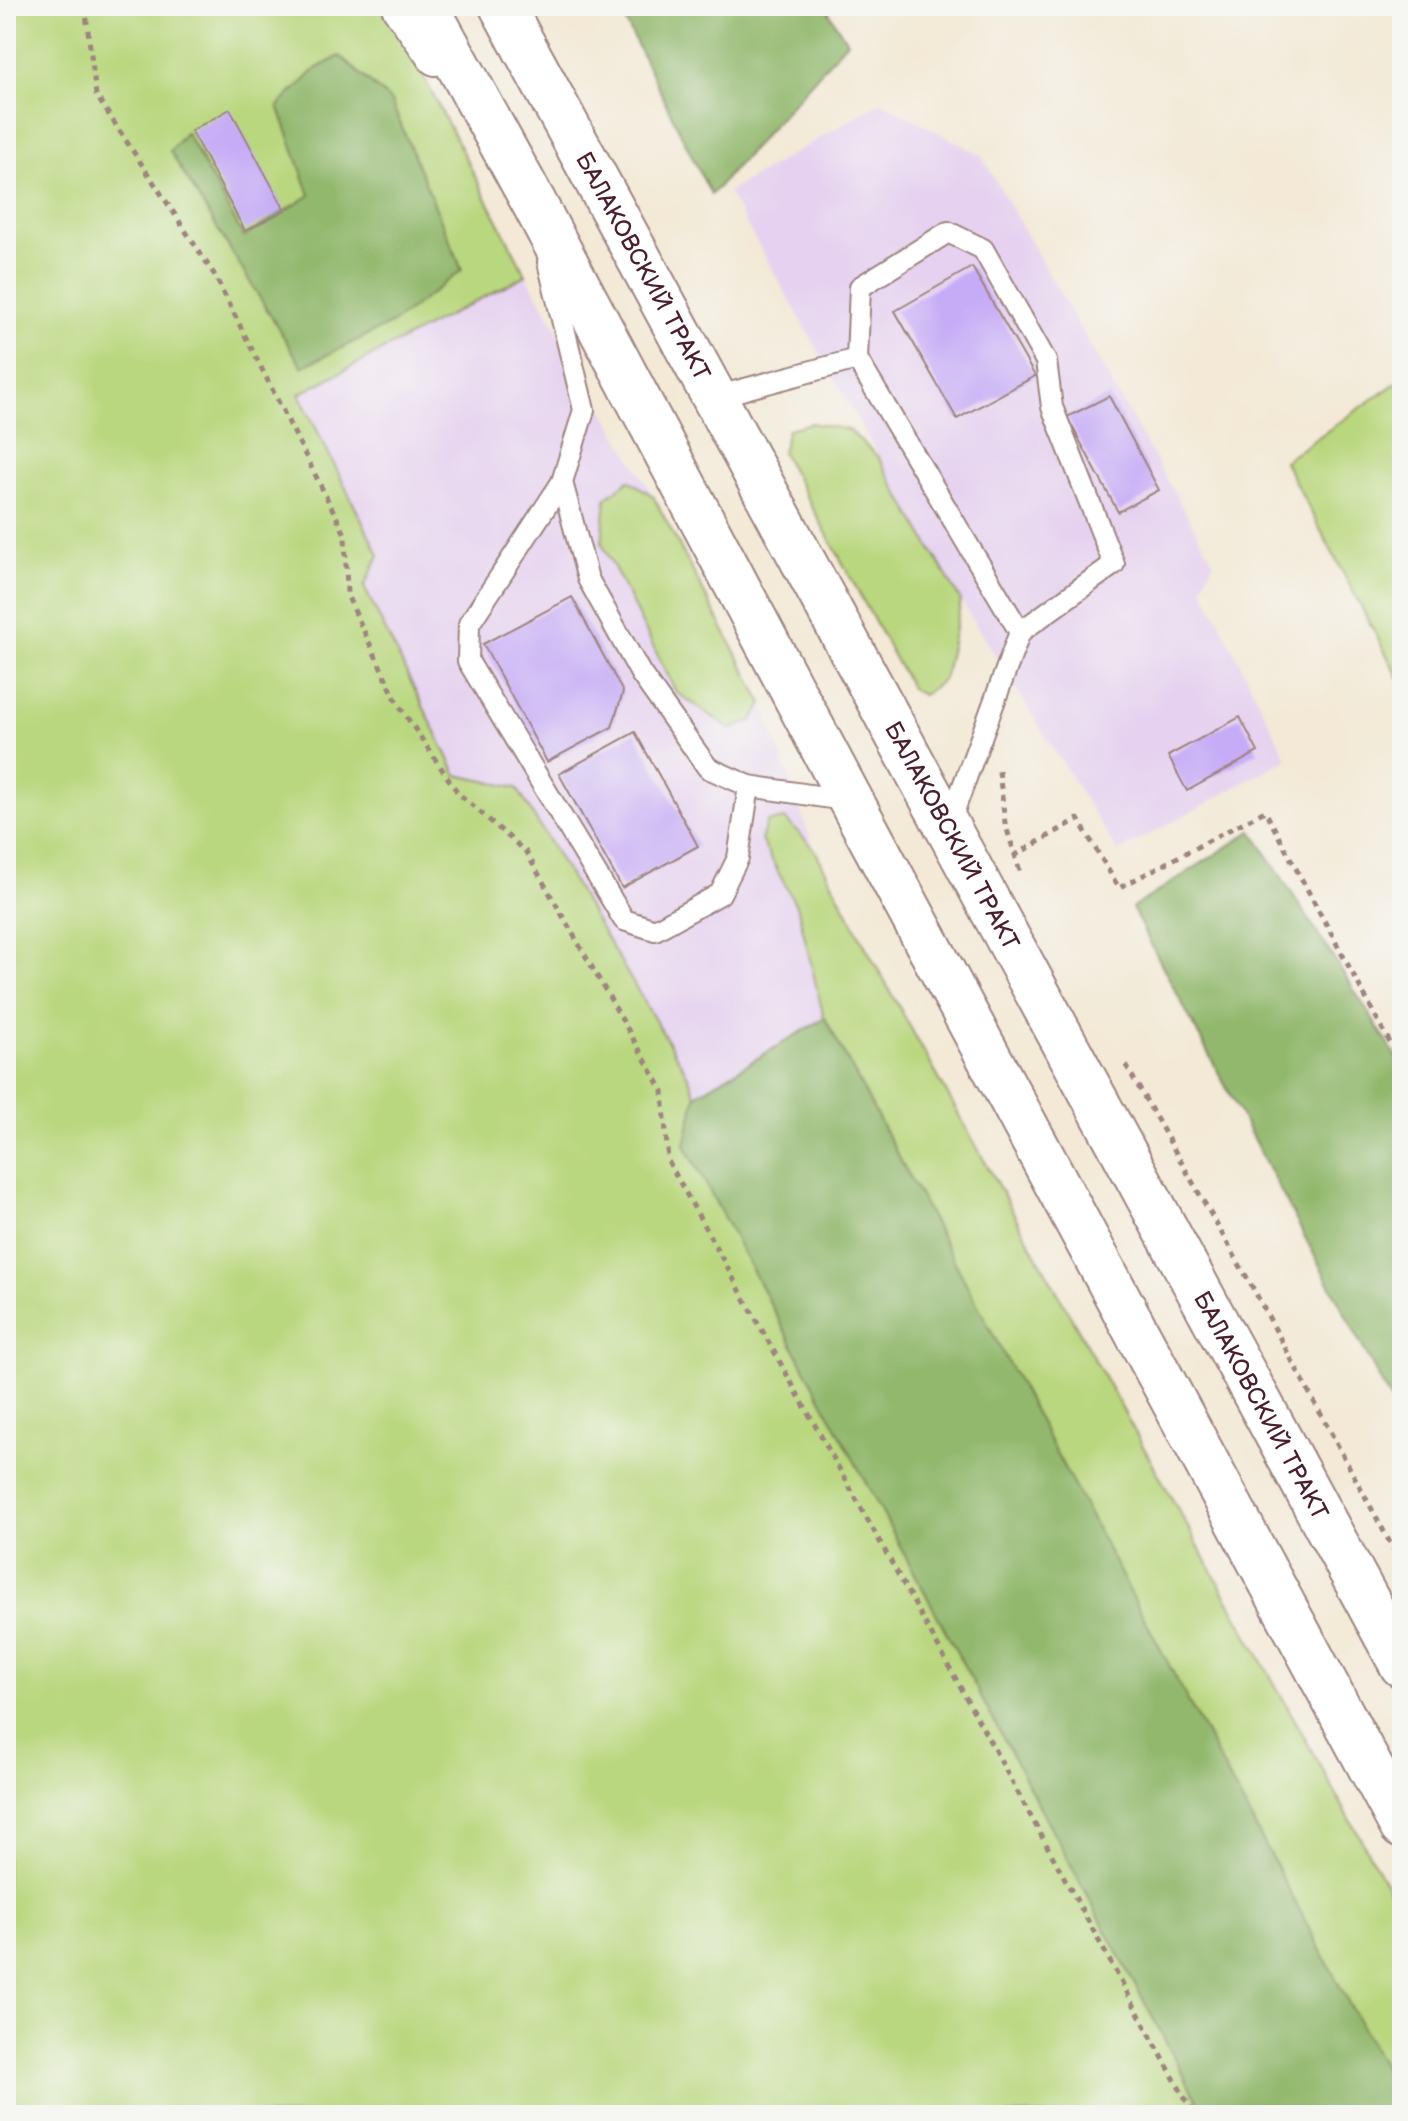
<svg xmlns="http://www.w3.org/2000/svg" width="1408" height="2121" font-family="'Balsamiq Sans',sans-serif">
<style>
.built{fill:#e6d2f0}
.green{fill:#b9d77e;stroke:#827b54;stroke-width:2}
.forest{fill:#92b86d;stroke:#6e6c4c;stroke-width:2}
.building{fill:#c6acf6}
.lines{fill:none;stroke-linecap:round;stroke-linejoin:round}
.lane-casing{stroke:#9e8480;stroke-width:24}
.street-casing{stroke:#9e8480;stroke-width:42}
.primary-casing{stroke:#9e8480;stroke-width:48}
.path{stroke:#9e8480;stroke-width:5;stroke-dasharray:6 6;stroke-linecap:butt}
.lane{stroke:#fff;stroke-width:20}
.street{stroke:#fff;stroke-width:38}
.primary{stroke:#fff;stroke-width:44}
.labels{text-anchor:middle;stroke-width:6;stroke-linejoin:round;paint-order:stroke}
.street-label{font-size:24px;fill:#4a1f2b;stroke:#f6f6f2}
</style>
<rect width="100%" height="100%" fill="#f6f6f2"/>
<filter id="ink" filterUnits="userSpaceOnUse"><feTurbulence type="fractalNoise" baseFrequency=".0125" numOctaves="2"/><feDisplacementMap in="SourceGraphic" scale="16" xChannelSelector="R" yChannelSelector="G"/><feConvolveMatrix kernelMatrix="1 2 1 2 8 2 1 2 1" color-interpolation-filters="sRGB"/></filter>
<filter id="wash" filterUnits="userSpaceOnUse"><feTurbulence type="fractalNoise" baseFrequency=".006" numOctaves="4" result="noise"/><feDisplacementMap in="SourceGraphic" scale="32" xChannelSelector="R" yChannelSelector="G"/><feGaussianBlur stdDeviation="1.8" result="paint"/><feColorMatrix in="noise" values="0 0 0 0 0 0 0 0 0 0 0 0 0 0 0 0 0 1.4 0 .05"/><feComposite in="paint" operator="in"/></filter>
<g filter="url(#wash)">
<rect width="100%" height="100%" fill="#f3e9d6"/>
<g class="built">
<polygon points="881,102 981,155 1214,562 1202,586 1287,759 1118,852 961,601 728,192"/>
<polygon points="526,275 653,496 763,704 814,848 798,909 825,1018 696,1095 686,1072 517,788 458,776 364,587 299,394"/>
</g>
<g class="green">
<polygon points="6,6 386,6 388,8 526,275 299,394 379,555 364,587 457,775 517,788 686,1072 696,1095 824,1018 798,909 761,840 767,822 785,819 814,848 863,942 1402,1913 1402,2115 6,2115"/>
<polygon points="1402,379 1402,684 1284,461"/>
<polygon points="811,423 849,430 878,457 961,601 944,679 923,695 912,690 782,452 788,429"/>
<polygon points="629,480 653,496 763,704 752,721 731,729 676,692 602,543 606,498"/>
</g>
<g class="forest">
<polygon points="618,6 825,6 847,42 711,195"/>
<polygon points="340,56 391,101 462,270 393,323 302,367 170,151 186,132 244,237 310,195 278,106 317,68"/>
<polygon points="1252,831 1402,1065 1402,1422 1132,908"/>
<polygon points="825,1018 1402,2103 1402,2115 1205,2115 685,1145 696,1095"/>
</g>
<g id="blocks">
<g class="building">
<polygon points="230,109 285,210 245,231 191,131"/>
<polygon points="972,267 1035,376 957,419 895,311"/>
<polygon points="1109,396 1159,490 1118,512 1067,417"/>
<polygon points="572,597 623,692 612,727 547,762 483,644"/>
<polygon points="1240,717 1258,752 1187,791 1168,756"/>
<polygon points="635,732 698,846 622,888 559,774"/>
</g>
</g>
</g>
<g filter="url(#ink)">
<use href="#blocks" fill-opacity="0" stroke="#9e8480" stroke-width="2"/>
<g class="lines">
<g class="lane-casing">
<g id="lane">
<polyline points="548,262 584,410 562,482 588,579 641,674 708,768 749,786 851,801"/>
<polyline points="857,359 860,287 948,232 983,249 1046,361 1052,407 1114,564 1020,632 949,824"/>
<polyline points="715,397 857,359 1020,632"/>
<polyline points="562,482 469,624 468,661 624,920 655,930 720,894 738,858 749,786"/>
</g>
</g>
<g class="street-casing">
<polyline id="street" points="401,6 436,56"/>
</g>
<g class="primary-casing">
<g id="primary">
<polyline points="426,6 534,203 851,801 1402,1826"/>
<path id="s1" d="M502,6L1402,1665"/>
</g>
</g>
<g class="path">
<polyline points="85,6 96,95 214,274 345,534 347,595 398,704 458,793 526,852 663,1091 668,1161 934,1639 1194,2115"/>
<polyline points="999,771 1005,823 1020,871"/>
<polyline points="1014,856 1078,819 1119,888 1265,811 1402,1065"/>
<polyline points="1126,1065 1254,1290 1402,1565"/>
</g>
<use href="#lane" class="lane"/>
<use href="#street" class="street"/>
<use href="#primary" class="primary"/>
</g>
</g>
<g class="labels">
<g class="street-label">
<text dy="8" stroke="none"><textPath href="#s1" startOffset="296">БАЛАКОВСКИЙ ТРАКТ</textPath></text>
<text dy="8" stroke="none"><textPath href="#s1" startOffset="944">БАЛАКОВСКИЙ ТРАКТ</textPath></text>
<text dy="8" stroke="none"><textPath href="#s1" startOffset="1592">БАЛАКОВСКИЙ ТРАКТ</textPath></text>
</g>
</g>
<rect width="1408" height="2121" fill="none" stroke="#f6f6f2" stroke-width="32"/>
</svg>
